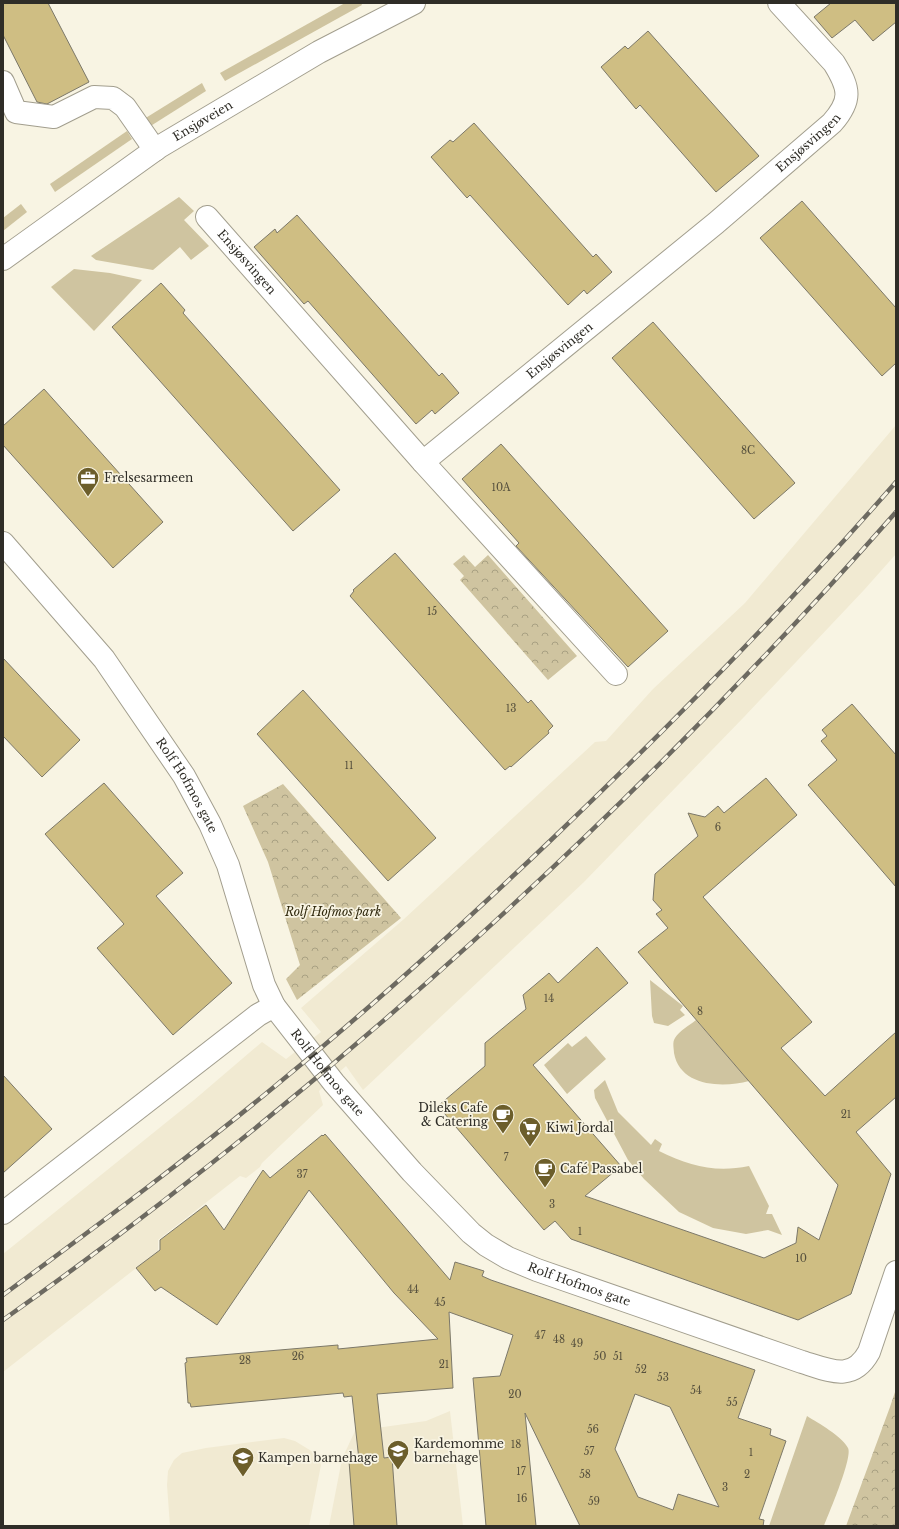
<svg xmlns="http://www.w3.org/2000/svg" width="899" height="1529" font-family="'Libre Baskerville',serif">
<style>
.built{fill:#f1ead2}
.grass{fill:#cfc4a0}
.park{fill:url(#park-crowns)}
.building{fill:#cfbe83;stroke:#7c7869;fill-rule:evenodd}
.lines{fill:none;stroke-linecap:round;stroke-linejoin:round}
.minor-casing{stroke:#a29e8e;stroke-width:24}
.secondary-casing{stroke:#a29e8e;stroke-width:24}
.minor{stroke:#fff;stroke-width:22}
.secondary{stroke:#fff;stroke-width:22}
.rail-casing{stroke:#6d6a61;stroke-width:4.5}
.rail{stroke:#f8f4e3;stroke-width:3;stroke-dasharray:9;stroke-linecap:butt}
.labels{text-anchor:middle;stroke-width:3.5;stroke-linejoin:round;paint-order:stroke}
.number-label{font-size:10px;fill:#57513e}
.street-label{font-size:12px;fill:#2f2d27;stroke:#f8f4e3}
.poi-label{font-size:12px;fill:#2f2d27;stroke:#f8f4e3;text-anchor:start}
.park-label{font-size:12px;font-style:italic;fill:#312a0e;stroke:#f8f4e3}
</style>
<defs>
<pattern id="park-crowns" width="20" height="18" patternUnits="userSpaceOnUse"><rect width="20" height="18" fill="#cfc4a0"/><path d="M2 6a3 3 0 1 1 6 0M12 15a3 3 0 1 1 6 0" fill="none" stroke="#a8a082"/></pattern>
</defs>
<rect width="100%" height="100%" fill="#f8f4e3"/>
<g class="built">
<polygon points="896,425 896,554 864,590 744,717 584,882 363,1090 346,1066 319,1091 323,1105 262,1163 260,1167 246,1178 240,1176 158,1240 158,1251 3,1372 3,1254 194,1100 262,1042 286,1059 321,1032 301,1008 404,919 595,742 606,741 653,689 745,603"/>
<polygon points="450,1411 463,1526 329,1526 342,1459 355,1431 426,1421"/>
<polygon points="284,1438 295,1441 313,1452 317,1456 321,1465 309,1526 170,1526 167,1485 168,1471 174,1460 182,1453 206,1448"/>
</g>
<g class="grass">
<polygon points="345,3 361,3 362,5 225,81 220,73"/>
<polygon points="202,83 206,91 149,127 144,119"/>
<polygon points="127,131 132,139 55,192 50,184"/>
<polygon points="179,197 194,211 184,220 209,246 191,260 180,247 153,270 96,260 91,256"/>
<polygon points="21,204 27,212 3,231 3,218"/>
<polygon points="74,269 110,273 142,280 94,331 51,287"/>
<polygon points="650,980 683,1006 680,1010 685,1015 668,1026 654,1023 652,1016"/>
<path d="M696,1020L749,1081C723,1088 680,1087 674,1053C674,1049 672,1042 675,1038C679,1031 690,1025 696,1020Z"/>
<polygon points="586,1036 606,1059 567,1094 544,1065 568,1043 572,1047"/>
<path d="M605,1080L618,1112L651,1145L655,1139L662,1144L659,1151C690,1166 715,1173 749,1166L769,1206L766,1214H772L782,1235L768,1230L746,1234L713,1228L679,1212L644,1179L628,1160L595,1098L594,1090Z"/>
<path d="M807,1416C818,1423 842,1436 848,1448C853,1457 829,1513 824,1526H769Z"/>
</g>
<g class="park">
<polygon points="464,555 475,567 488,555 577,656 548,680 460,580 464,576 453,564"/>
<polygon points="283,784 401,918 297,1000 286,979 300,965 268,862 243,806"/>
<polygon points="896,1389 896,1526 846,1526 890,1407"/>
</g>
<g class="building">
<polygon points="3,3 48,3 89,82 47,104 37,102 3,35"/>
<polygon points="831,3 896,3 896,22 873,41 855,20 832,38 814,17"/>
<polygon points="648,31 759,156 716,192 640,105 636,109 601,67 625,46 628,49"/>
<polygon points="474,123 593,257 596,254 612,272 587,294 584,290 568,305 470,195 467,198 431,157 450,140 453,142"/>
<polygon points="802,201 896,308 896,363 882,376 760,238"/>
<polygon points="297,215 439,376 442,373 459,393 435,414 432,410 416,424 308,301 304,304 254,247 275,229 277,233"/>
<polygon points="161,283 185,310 183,313 340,490 293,531 112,327"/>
<polygon points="653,322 795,483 754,519 612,358"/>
<polygon points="44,389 163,522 113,568 3,445 3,426"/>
<polygon points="501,444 668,631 628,667 516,546 519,543 462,479"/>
<polygon points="395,553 528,703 531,700 553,726 548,731 549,733 511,767 510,766 505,770 350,596 354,591 353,590"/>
<polygon points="3,658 80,740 42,777 3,736"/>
<polygon points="303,690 436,838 388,881 257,734"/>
<polygon points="852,704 896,755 896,887 808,785 837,760 821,741 827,736 822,730"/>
<polygon points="766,778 797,815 703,897 812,1022 781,1048 825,1096 896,1032 896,1097 856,1132 891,1174 851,1294 798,1320 571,1239 555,1221 544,1230 438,1106 485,1066 485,1043 526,1009 523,995 549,973 558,983 597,947 628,983 533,1065 621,1166 585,1196 764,1258 796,1243 798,1227 819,1240 838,1185 638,952 668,928 656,914 662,910 653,900 655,874 698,836 688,813 705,817 718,806 724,813"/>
<polygon points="104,783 183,873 156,896 232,983 173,1035 97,948 124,924 45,834"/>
<polygon points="3,1075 52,1129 3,1173"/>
<path d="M325,1134L450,1280L455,1262L484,1271L482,1276L491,1280L755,1370L738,1418L771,1429L770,1435L786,1441L759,1519L764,1520L763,1526H580L525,1413L536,1526H486L473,1378L500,1376L513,1335L449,1312L453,1388L377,1394L384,1458L392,1457L397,1526H354L349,1461L359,1460L352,1396L344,1397L343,1393L191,1407L190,1403H188L185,1363L187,1362L186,1358L338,1345V1349L438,1339L394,1293L309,1190L217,1325L161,1287L155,1291L136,1268L160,1250V1240L206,1205L224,1230L263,1170L270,1178L322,1135L323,1136ZM635,1394L670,1407L719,1507L678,1494L673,1510L638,1497L615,1449Z"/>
</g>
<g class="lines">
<g class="minor-casing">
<g id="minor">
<polyline points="3,82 16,112 54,117 94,97 113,98 125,107 155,150"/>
<path id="s1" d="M207,217L423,462L716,223L832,123C852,100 850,89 834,63L779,3"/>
<polyline points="423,462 616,674"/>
<path id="s2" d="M3,543L104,659L184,776L210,824L228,865L264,985L274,1006L334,1083L412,1172L471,1233L486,1245L508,1258L537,1270L802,1362C829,1370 852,1383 869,1352L896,1272"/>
<polyline points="3,1213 258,1015 274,1006"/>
</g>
</g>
<g class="secondary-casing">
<g id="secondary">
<path id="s3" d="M3,259L159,147L319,52L414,3"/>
</g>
</g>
<use href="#minor" class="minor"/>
<use href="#secondary" class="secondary"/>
<g class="rail-casing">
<g id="rail">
<path d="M3,1295C101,1223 199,1150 292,1072C381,999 467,920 550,841C670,726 787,607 896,482"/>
<path d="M3,1320C328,1089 632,812 896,512"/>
</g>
</g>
<use href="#rail" class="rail"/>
</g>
<defs>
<g id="office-pin" transform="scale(1.15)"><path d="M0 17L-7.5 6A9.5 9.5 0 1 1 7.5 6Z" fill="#6c5e2b" stroke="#f8f4e3"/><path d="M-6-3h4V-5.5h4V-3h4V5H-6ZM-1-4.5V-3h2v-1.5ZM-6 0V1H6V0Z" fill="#fff"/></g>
<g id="cafe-pin" transform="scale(1.15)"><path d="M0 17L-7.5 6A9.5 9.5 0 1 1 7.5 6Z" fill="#6c5e2b" stroke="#f8f4e3"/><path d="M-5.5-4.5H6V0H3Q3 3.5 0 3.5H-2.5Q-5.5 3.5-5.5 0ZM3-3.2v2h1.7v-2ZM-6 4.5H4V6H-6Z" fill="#fff"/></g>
<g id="supermarket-pin" transform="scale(1.15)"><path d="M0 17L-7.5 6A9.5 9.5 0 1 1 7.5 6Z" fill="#6c5e2b" stroke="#f8f4e3"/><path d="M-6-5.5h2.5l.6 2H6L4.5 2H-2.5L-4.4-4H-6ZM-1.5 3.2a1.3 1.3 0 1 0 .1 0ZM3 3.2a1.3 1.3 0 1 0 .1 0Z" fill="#fff"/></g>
<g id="school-pin" transform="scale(1.15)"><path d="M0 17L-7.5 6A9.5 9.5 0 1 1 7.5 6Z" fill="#6c5e2b" stroke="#f8f4e3"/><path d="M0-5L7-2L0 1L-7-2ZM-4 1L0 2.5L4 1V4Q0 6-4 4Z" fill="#fff"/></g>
</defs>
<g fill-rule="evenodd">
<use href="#office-pin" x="88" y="478"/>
<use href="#cafe-pin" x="503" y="1115"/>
<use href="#supermarket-pin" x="530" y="1128"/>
<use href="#cafe-pin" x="545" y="1169"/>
<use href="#school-pin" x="398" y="1451"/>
<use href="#school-pin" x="243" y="1458"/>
</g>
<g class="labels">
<g class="number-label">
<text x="748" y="454">8C</text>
<text x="501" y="491">10A</text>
<text x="432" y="615">15</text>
<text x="511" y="712">13</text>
<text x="349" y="769">11</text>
<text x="718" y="831">6</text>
<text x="549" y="1002">14</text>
<text x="700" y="1015">8</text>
<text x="846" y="1118">21</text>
<text x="506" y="1161">7</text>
<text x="302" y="1178">37</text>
<text x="552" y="1208">3</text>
<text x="580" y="1235">1</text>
<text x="801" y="1262">10</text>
<text x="413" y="1293">44</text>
<text x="440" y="1306">45</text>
<text x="540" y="1339">47</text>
<text x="559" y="1343">48</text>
<text x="577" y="1347">49</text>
<text x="298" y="1360">26</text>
<text x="600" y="1360">50</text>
<text x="618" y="1360">51</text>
<text x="245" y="1364">28</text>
<text x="444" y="1368">21</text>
<text x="641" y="1373">52</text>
<text x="663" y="1381">53</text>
<text x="696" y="1394">54</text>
<text x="515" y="1398">20</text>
<text x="732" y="1406">55</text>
<text x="593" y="1433">56</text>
<text x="516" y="1448">18</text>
<text x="589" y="1455">57</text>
<text x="751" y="1456">1</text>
<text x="521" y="1475">17</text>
<text x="585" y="1478">58</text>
<text x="747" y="1478">2</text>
<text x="725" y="1491">3</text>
<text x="522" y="1502">16</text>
<text x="594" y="1505">59</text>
</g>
<g class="street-label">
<text dy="4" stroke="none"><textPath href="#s3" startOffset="243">Ensjøveien</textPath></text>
<text dy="4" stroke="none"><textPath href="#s1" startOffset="827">Ensjøsvingen</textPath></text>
<text dy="4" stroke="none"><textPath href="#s1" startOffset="60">Ensjøsvingen</textPath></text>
<text dy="4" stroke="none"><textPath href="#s1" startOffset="503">Ensjøsvingen</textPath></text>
<text dy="4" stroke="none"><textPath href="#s2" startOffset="305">Rolf Hofmos gate</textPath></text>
<text dy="4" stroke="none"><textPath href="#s2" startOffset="629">Rolf Hofmos gate</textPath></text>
<text dy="4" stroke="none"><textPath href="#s2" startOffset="965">Rolf Hofmos gate</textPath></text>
</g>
<g class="poi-label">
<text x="104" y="482">Frelsesarmeen</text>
<text x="488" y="1112" text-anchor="end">Dileks Cafe<tspan x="488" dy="14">&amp; Catering</tspan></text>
<text x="546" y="1132">Kiwi Jordal</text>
<text x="560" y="1173">Café Passabel</text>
<text x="414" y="1448">Kardemomme<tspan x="414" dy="14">barnehage</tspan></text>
<text x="258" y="1462">Kampen barnehage</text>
</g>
<g class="park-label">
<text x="333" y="916">Rolf Hofmos park</text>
</g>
</g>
<rect width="899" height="1529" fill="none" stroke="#2f2d27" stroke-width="8"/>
</svg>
